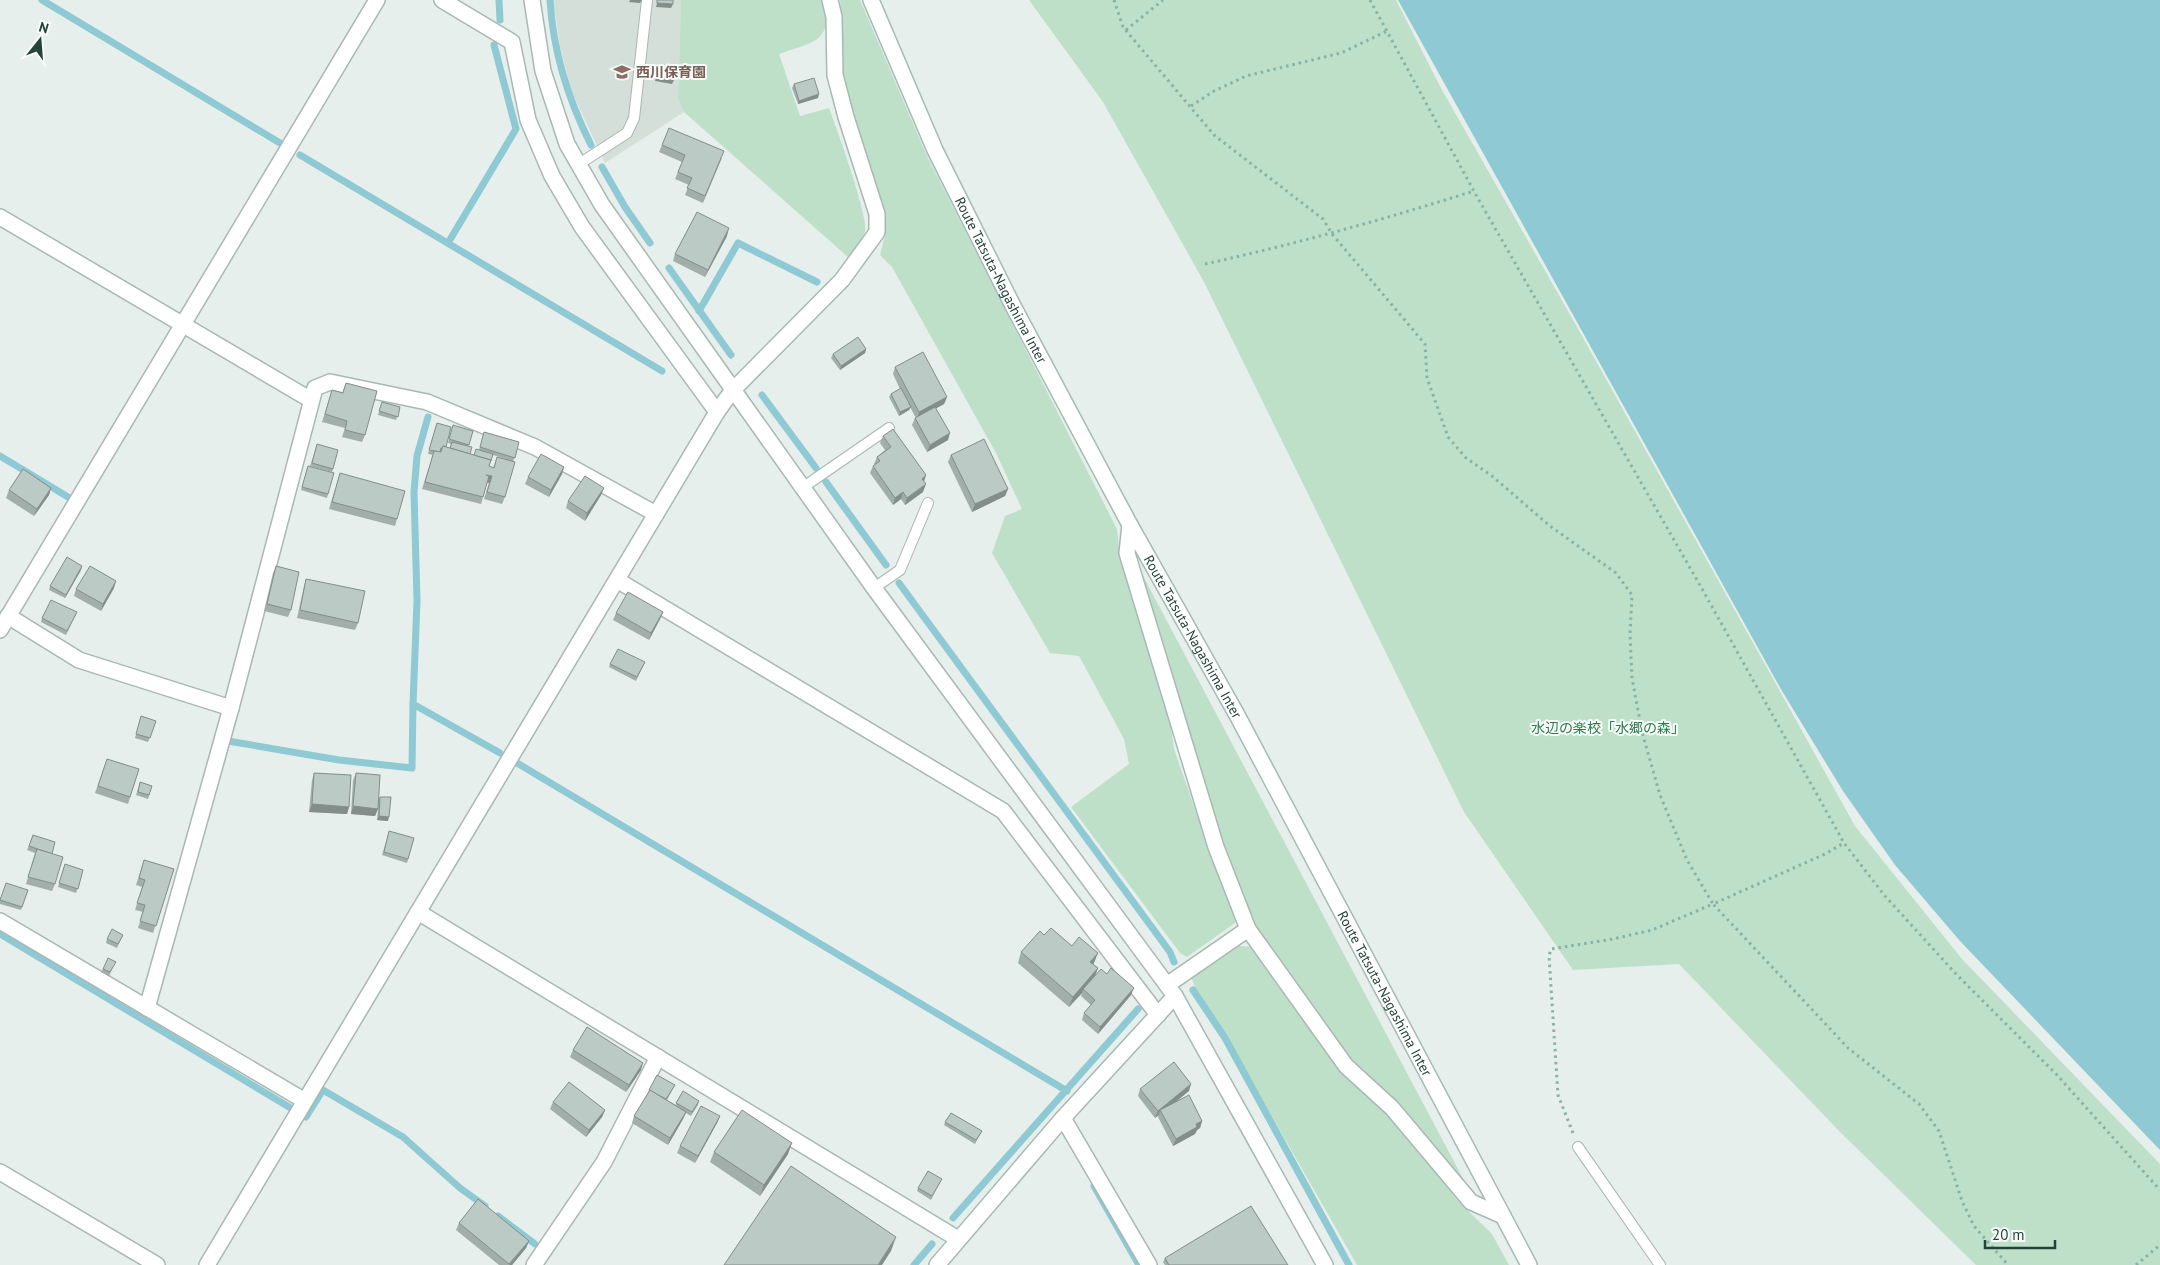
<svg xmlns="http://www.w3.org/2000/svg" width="2160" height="1265" font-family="'PT Sans','Noto Sans JP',sans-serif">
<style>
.built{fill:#d4dfda}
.green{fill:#bfe0c8}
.water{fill:#8ec9d4}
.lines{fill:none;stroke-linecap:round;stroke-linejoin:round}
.stream{stroke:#8ec9d4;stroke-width:7}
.service-casing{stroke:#a8b8b2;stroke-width:12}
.minor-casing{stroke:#a8b8b2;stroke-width:18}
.tertiary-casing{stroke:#a8b8b2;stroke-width:18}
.secondary-casing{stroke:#a4bbb3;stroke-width:18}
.path{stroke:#86b3a5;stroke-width:3;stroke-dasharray:2.5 4;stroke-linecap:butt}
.service{stroke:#fff;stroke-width:10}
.minor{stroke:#fff;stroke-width:15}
.tertiary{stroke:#fff;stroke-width:15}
.secondary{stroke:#fff;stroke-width:15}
.wall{fill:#a1aea9;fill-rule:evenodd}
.shaded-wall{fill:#838d89}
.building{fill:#bbcac4;stroke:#838d89}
.labels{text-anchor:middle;stroke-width:4;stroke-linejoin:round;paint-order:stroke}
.education-label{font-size:14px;font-weight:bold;fill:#785e54;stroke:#f7fbf9;text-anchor:start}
.street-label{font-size:14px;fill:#24423a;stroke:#f7fbf9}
.park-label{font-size:14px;fill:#2d7a4b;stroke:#f7fbf9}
</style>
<rect width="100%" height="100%" fill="#e6efeb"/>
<polygon class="built" points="553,0 681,0 678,97 684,112 605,163 572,92 561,52"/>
<g class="green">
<path d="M681,0H825C833,44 811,42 779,54L800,116L829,108C836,127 869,217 865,231C862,241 855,249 848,257L684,112L678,98Z"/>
<polygon points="840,0 860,0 927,156 1117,529 1120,558 1167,700 1174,749 1210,852 1235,910 1235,923 1187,957 1180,953 1071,807 1129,764 1124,739 1079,656 1050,653 992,553 1005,516 1022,509 996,453 892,267 880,255 885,235 885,213 848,107 841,70 843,24"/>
<polygon points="1029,0 1396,0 1442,90 1572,318 1855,826 1962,959 2160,1164 2160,1265 1976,1265 1840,1132 1679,964 1573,970 1464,812 1204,282 1103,102"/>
<polygon points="1134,559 1467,1186 1460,1181 1397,1101 1352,1065 1252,922 1193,762 1161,634 1133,561"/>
<polygon points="1239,946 1253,947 1406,1131 1457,1200 1492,1234 1509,1265 1357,1265 1227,1038 1195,987 1191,977"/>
</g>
<polygon class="water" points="1398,0 2160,0 2160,1150 1960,941 1895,865 1843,791 1782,691"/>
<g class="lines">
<g class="stream">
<polyline points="42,0 280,143"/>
<polyline points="499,0 500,20"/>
<path d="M550,0C553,52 568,99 591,145"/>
<polyline points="300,155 662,371"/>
<polyline points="602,167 625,207 650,243"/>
<polyline points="448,243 516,129 494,45"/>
<polyline points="669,268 731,355"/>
<polyline points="699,311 738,243 817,282"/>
<polyline points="762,395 816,468"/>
<polyline points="428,417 417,456 414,492 417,601 413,704 500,753"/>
<polyline points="0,456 68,497"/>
<polyline points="826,482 886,565"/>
<polyline points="899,583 1170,952 1174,962"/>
<polyline points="228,741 339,760 412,768 413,704"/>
<polyline points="517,763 1067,1091"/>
<polyline points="0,934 289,1107"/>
<polyline points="1193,990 1225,1038 1349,1265"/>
<polyline points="306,1117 323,1090 403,1137 460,1188 485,1206"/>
<polyline points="1094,1186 1139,1265"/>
<polyline points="498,1216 535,1244"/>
<polyline points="953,1218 1138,1009"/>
<polyline points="914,1265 932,1244"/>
</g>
<g class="service-casing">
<g id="service">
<polyline points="579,164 627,133 634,118 647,0"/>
<polyline points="802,488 889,428"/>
<polyline points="874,588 900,570 928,503"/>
<polyline points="1578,1147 1660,1265"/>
</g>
</g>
<g class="minor-casing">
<g id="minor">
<polyline points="442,0 512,42 528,120 552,176 582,227 717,412"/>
<polyline points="0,217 311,400"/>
<polyline points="1130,525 1127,553 1216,847 1248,929 1346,1066 1392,1108 1471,1202 1503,1216"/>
<polyline points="617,580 1003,811 1158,1015"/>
<polyline points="8,616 79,660 231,708"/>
<polyline points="0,630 377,0"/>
<polyline points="418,912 958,1239"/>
<polyline points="0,921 305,1101"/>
<polyline points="1167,985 1248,929"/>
<polyline points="147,1008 231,708 315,388 330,382 427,402 535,447 656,514"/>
<polyline points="1063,1118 1149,1265"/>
<polyline points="0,1172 157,1265"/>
<polyline points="207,1265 717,412 732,391 842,280 877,232 877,214 846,117 835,75 834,17 830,0"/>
<polyline points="534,1265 604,1162 658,1057"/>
</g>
</g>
<g class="tertiary-casing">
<g id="tertiary">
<polyline points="532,0 543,71 567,144 602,205 874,588 1175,996 1325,1265"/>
<polyline points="937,1265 1063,1118 1175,996"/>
</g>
</g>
<g class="secondary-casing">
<g id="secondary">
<path id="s1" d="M871,0L935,150L1012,304L1130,525L1237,715L1529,1265"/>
</g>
</g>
<g class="path">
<polyline points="1114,0 1123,27 1214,135 1323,219 1332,234 1425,344 1427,378 1448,437 1466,458 1492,476 1550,526 1616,573 1632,595 1630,634 1632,678 1642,732 1660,795 1687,860 1713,904 1825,854 1844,843"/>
<polyline points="1370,0 1476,195 1701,587 1844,843 1885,896 1956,974 2057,1075 2160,1190"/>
<polyline points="1126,30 1163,0"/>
<polyline points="1191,106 1214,91 1246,76 1341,53 1387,31"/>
<path d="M1205,264C1296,244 1385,219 1474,191"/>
<polyline points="1573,1133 1558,1095 1549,956 1551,949 1613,939 1652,930 1713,904 1848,1048 1919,1104 1939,1131 1962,1201 1974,1226 2008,1265"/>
<polyline points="2136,1265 2160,1245"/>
</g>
<use href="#service" class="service"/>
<use href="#minor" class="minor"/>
<use href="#tertiary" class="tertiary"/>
<use href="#secondary" class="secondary"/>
</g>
<g class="wall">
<polygon points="794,84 818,98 798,104 792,88"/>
<polygon points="662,145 722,158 703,203 685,195 689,185 675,179 682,162 659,152"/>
<polygon points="727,236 705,277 673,261 675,254"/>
<polygon points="866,349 865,353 840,370 831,358 833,354"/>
<polygon points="895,367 947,397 944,404 936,408 948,440 927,452 912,425 915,418 916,418 910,407 909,410 899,416 889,397 891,394 900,389 893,374"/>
<polygon points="346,383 365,435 362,442 342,437 345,428 322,422 332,390 342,393"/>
<polygon points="382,402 400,407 396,420 378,415"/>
<path d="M453,425L473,431L468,446L470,454L474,455L479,450L484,432L519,442L513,462L505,497L502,504L484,499L489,483H487L481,504L422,489L433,455L428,454L436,426L446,447L450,448L451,444L448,443ZM493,455L509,460L497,457L493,468L489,466Z"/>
<polygon points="883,436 924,482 923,492 905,505 901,499 893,505 870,473 873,466 875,464 874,464 877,457 885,450 880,443"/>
<polygon points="316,448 333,469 332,472 310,466"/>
<polygon points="951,455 1008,489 1005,496 972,512 948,462"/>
<polygon points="564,467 562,474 549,497 525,484 528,477"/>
<polygon points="307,469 328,494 327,498 301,490"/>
<polygon points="340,473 397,519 395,526 329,509"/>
<polygon points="51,488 49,495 34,516 6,498 9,490"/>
<polygon points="604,488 601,495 585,521 566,508 568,501"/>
<polygon points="276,566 291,610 288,617 264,611 273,573"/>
<polygon points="81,570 65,598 49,590 50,586"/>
<polygon points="306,579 358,623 355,630 297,618 304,586"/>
<polygon points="114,588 101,611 74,596 76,589"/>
<polygon points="77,612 66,635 41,622 42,618"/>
<polygon points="663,612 660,619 649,640 613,620 616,613"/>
<polygon points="645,662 636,681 609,667 610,664"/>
<polygon points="141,716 156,721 148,742 135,738"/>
<polygon points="107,759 139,769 128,804 95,793"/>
<polygon points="314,773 349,807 347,814 309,812 312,780"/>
<polygon points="356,773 378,809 375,816 351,814 353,780"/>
<polygon points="140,782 152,786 148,799 136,795"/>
<polygon points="380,797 388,821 377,820 379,800"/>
<polygon points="33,835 52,854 55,884 52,891 26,884 35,853 27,850"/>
<polygon points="388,835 414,838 407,863 382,855"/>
<polygon points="144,860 174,869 153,933 138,928 143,912 135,910 142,887 136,885"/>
<polygon points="65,864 83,870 76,893 58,887"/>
<polygon points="28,890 21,910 0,904 0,899"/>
<polygon points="123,935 117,948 106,943 107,939"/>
<polygon points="1044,935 1072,946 1094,963 1093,964 1098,968 1095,975 1131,995 1098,1034 1082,1020 1084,1013 1091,1005 1081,996 1082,993 1069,1007 1018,963 1021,952"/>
<polygon points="114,965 109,976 101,972 103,969"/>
<polygon points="573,1050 641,1070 626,1092 570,1057"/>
<polygon points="675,1085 667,1100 676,1105 676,1103 699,1101 698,1105 691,1116 686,1113 683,1119 668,1145 632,1123 634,1116 648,1093 649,1090"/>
<polygon points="1140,1089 1189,1091 1173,1104 1202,1121 1200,1128 1197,1130 1195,1134 1173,1146 1158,1117 1159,1115 1155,1118 1138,1096"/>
<polygon points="553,1102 605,1110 602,1117 586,1137 550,1109"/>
<polygon points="720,1116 717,1123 695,1163 677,1153 680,1146"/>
<polygon points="945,1122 982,1131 975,1144 944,1125"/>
<polygon points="714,1152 788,1154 760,1196 710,1162"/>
<polygon points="940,1182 931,1200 917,1191 918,1188"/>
<polygon points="459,1223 529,1241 526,1248 512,1265 499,1265 456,1230"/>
<polygon points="1165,1258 1288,1265 1165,1265 1163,1262"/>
</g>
<g class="shaded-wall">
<polygon points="630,0 642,0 640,3 629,2"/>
<polygon points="657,3 673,4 671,8 656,7"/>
<polygon points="656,78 674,80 672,84 655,81"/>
<polygon points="819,94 818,98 798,104 799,101"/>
<polygon points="729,228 727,236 705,277 708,270"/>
<polygon points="866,349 865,353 840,370 841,366"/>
<polygon points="947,397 944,404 917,419 919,412"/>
<polygon points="911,407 909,410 899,416 900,412"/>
<polygon points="950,433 948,440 927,452 930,445"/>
<polygon points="564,467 562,474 549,497 551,490"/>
<polygon points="486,475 492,476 489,483 484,482"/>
<polygon points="926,475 924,482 922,479"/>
<polygon points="926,484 923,492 905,505 907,498"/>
<polygon points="51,488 49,495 34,516 37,509"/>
<polygon points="604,488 601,495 585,521 587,513"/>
<polygon points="1008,489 1005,496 972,512 975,504"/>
<polygon points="903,492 901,499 893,505 895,498"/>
<polygon points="82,566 81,570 65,598 66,595"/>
<polygon points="116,581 114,588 101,611 103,604"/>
<polygon points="663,612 660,619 649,640 651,633"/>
<polygon points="312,804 349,807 347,814 309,812"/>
<polygon points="353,806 378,809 375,816 351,814"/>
<polygon points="379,816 389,817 388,821 377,820"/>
<polygon points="1098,953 1094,963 1086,972 1090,962"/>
<polygon points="1098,968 1094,979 1083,989 1082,993 1069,1007 1073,997"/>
<polygon points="1134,988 1131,995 1098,1034 1100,1027"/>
<polygon points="643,1063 641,1070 626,1092 629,1085"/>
<polygon points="1191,1084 1189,1091 1162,1113 1160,1110 1159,1115 1155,1118 1158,1111"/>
<polygon points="605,1110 602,1117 586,1137 589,1130"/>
<polygon points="686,1112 683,1119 668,1145 670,1138"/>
<polygon points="720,1116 717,1123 695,1163 698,1156"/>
<polygon points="1202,1121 1200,1128 1197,1130 1195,1134 1173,1146 1176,1139 1196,1124"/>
<polygon points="792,1143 788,1154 760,1196 764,1185"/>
<polygon points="896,1237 891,1251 882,1265 878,1265"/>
<polygon points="529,1241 526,1248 512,1265 509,1265"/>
</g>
<g class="building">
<polygon points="657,0 673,0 673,4 657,3"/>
<polygon points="658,67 675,70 674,80 656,78"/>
<polygon points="814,78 819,94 799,101 794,84"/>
<polygon points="669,128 724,151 705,196 687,188 692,178 678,172 685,155 662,145"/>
<polygon points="697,212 729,228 708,270 675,254"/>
<polygon points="858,337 866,349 841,366 833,354"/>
<polygon points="923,352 947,397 919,412 895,367"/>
<polygon points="346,383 377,391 365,435 345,430 347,421 325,414 332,390 343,393"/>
<polygon points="901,388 911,407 900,412 891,394"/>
<polygon points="382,402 400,407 398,417 379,411"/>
<polygon points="935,407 950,433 930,445 915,418"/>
<polygon points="437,423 451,427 446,447 443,446 442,448 441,448 440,452 429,450"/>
<polygon points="453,425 473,431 469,445 449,439"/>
<polygon points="893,429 926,475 922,479 926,484 907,498 903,492 895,498 873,466 880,461 877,457 891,447 883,436"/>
<polygon points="484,432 519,442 515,458 480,447"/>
<polygon points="984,439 1008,489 975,504 951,455"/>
<polygon points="452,442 472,447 470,454 450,448"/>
<polygon points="317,444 338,450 333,469 312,463"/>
<polygon points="443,446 491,460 489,466 494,468 497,457 515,462 505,497 487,492 492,476 486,475 489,476 483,497 425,482 434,451 441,452"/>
<polygon points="476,449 493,454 491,461 490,461 491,460 474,455"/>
<polygon points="541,454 564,467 551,490 528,477"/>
<polygon points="308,466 334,473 328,494 302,487"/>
<polygon points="23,469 51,488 37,509 9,490"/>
<polygon points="340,473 405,491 397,519 332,502"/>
<polygon points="585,476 604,488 587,513 568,501"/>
<polygon points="67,557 82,566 66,595 50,586"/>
<polygon points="90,566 116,581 103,604 76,589"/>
<polygon points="276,566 299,572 291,610 267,604"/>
<polygon points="306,579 365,591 358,623 300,610"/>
<polygon points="628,592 663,612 651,633 616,613"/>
<polygon points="51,600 77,612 67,631 42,618"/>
<polygon points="618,649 645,662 637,677 610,664"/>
<polygon points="141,716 156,721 150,738 136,734"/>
<polygon points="107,759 139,769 130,797 98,786"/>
<polygon points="314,773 351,775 349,807 312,804"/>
<polygon points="356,773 380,775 378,809 353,806"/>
<polygon points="140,782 152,786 149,795 138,792"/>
<polygon points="380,797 391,797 389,817 379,816"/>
<polygon points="389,831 414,838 408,859 384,852"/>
<polygon points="33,835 55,842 52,854 29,846"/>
<polygon points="37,849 63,857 55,884 28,877"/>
<polygon points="144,860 174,869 156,926 140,921 145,905 137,903 145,880 139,878"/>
<polygon points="65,864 83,870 78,889 59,883"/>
<polygon points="6,883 28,890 22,907 0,900"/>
<polygon points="1051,928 1072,946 1079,937 1098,953 1090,962 1098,968 1073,997 1021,952 1040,931 1044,935"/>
<polygon points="112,929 123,935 118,944 107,939"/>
<polygon points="108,958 116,962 110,972 103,969"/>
<polygon points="1111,968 1134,988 1100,1027 1084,1013 1095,1000 1083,989 1101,969 1107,974"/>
<polygon points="587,1027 643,1063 629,1085 573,1050"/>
<polygon points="1174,1062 1191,1084 1158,1111 1140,1089"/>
<polygon points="657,1075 675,1085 666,1099 649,1090"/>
<polygon points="569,1082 605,1110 589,1130 553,1102"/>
<polygon points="650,1090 686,1112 670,1138 634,1116"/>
<polygon points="683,1091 699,1101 692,1112 676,1103"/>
<polygon points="1189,1095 1202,1121 1196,1124 1197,1127 1176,1139 1160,1110"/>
<polygon points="701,1106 720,1116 698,1156 680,1146"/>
<polygon points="742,1110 792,1143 764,1185 714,1152"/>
<polygon points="951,1113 982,1131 976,1140 945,1122"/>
<polygon points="791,1166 896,1237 878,1265 724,1265"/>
<polygon points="928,1171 942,1179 932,1196 918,1188"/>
<polygon points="478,1199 529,1241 509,1264 459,1223"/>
<polygon points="1251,1206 1288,1265 1169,1265 1165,1258"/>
</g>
<defs>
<g id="school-bare" transform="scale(1.35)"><path d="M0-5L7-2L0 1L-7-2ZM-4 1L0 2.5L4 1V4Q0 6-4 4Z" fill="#8d6e63" stroke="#f7fbf9" stroke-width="2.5" paint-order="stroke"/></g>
</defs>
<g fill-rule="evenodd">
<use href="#school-bare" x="622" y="72"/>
</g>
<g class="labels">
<g class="education-label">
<text x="636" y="77">西川保育園</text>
</g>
<g class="street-label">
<text dy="5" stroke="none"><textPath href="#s1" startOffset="309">Route Tatsuta-Nagashima Inter</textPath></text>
<text dy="5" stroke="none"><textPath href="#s1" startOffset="714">Route Tatsuta-Nagashima Inter</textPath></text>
<text dy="5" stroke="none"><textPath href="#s1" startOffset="1119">Route Tatsuta-Nagashima Inter</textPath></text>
</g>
<g class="park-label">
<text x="1608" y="733">水辺の楽校「水郷の森」</text>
</g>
</g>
<g transform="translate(40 40) rotate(17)" stroke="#f7fbf9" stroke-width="4" paint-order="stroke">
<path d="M0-4L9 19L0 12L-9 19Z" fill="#24423a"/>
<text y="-8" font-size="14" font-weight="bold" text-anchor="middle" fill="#24423a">N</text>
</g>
<path d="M1985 1240v8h70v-8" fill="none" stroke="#24423a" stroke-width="2.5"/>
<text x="1992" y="1240" font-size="15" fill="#24423a" stroke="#f7fbf9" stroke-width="4" paint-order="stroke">20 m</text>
</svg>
